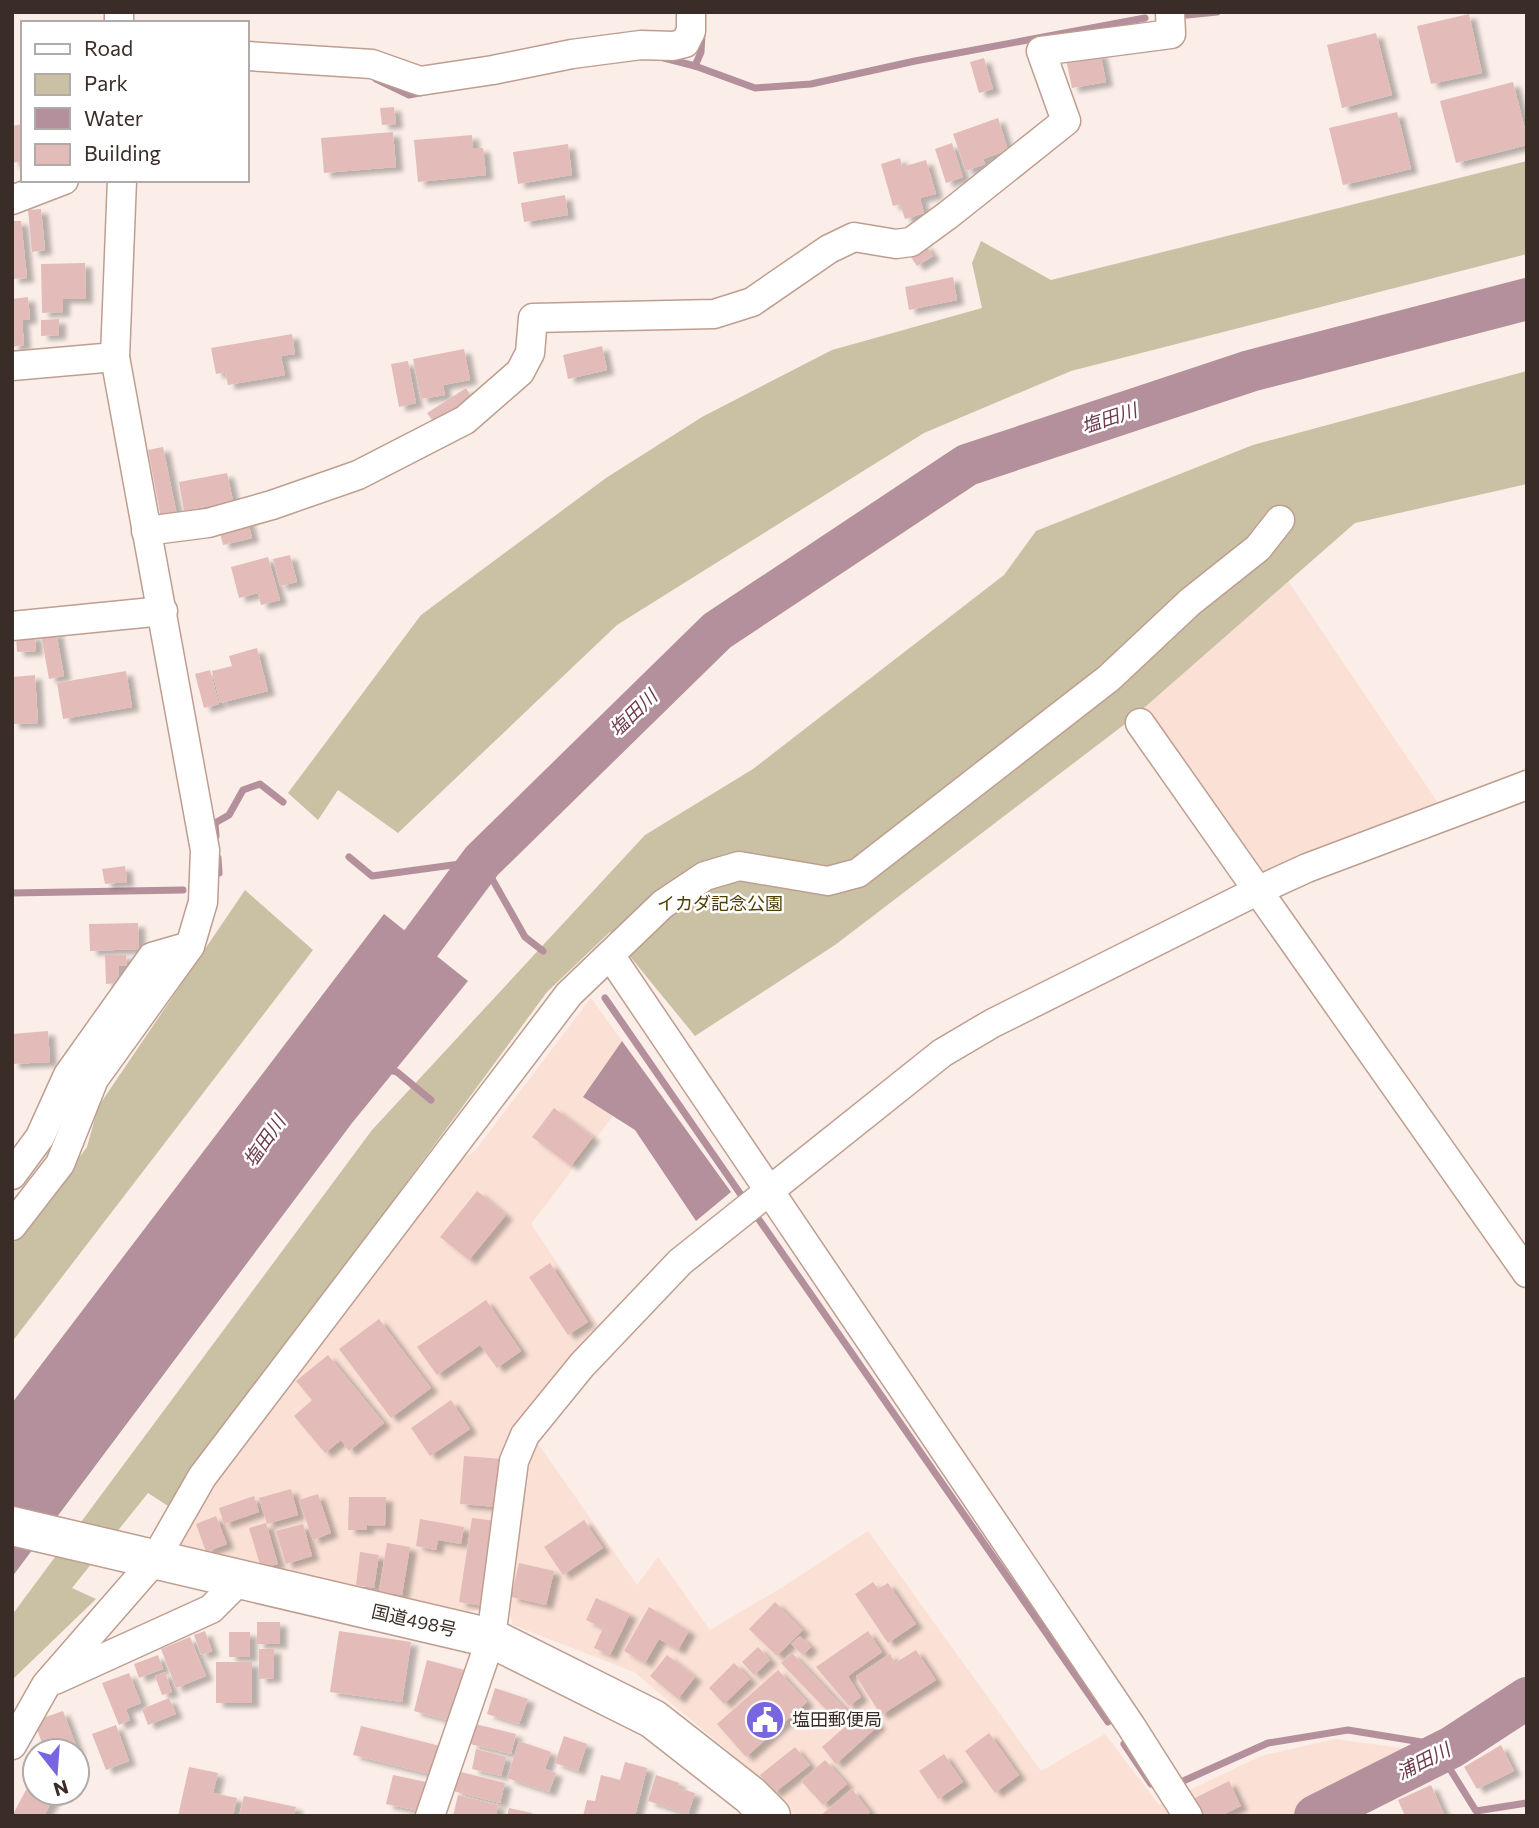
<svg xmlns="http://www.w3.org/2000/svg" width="1539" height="1828" font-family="Commissioner,'Noto Sans JP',sans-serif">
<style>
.built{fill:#fae0d5}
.green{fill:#cac1a4}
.water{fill:#b3909b}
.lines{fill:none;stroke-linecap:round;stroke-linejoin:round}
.stream{stroke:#b3909b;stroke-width:7}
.river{stroke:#b3909b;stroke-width:42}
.building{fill:#e3bcba;filter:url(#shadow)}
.minor-casing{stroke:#be9e90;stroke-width:31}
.highway-casing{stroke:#be9e90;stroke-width:41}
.minor{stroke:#fff;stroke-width:28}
.highway{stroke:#fff;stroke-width:38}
.labels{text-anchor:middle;stroke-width:5;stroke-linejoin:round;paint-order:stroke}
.park-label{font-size:18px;fill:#4d3e01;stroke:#fff}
.street-label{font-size:18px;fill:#3a2d27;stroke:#fff}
.poi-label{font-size:18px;fill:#3a2d27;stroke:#fff;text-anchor:start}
.water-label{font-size:19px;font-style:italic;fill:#6e3b4e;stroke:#fff}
</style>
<defs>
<filter id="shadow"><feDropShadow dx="7" dy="4.5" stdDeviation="2" flood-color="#0004"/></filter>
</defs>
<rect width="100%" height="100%" fill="#fbede7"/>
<g class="built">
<polygon points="1288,581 1438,803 1260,875 1143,708"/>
<polygon points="591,998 622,1041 583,1097 613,1116 531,1224 604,1333 544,1392 483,1608 451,1617 171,1549 200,1489 450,1165 474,1152"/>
<polygon points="534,1438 637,1585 658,1557 710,1630 781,1588 868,1531 1041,1771 1105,1734 1159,1805 1261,1756 1335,1739 1430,1752 1350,1794 1294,1814 796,1816 733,1755 634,1672 513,1625 508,1607"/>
</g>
<g class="green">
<polygon points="1527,161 1527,254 1071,371 924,433 617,625 398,833 338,790 318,820 288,793 421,615 606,478 702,417 832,350 982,308 972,263 981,241 1051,280"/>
<polygon points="1527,371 1527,484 1355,523 1129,721 835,945 695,1036 610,932 547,992 168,1506 148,1493 72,1588 96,1599 12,1680 12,1615 372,1130 645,835 753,769 1004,575 1036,531 1253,445"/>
<polygon points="245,890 313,950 12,1342 12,1245 87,1147 98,1107"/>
</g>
<g class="water">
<polygon points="384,914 468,981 352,1123 12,1577 12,1403"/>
<polygon points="622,1041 731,1192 696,1221 635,1130 583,1097"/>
</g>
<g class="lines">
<g class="stream">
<polyline points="1187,15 1217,12"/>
<polyline points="664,58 695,66 755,88 811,84 915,61 1145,18"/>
<polyline points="695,66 701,52 702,34"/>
<polyline points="376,79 409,95 424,92"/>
<polyline points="216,836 215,823 229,815 243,790 260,784 283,802"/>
<polyline points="349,857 372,876 482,861 525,937 543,951"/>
<polyline points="218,858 219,873"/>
<polyline points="12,893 183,890"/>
<polyline points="605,998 746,1202"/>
<polyline points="386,1069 397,1072 431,1100"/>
<polyline points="753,1211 1108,1722"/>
<polyline points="1124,1744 1151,1784"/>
<polyline points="1440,1753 1476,1811 1527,1803"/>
<polyline points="1181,1782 1268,1743 1348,1730 1452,1747"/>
</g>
<g class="river">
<polyline points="385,986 421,943 482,861 717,631 967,465 1250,371 1527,299"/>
<polyline points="1315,1816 1452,1747 1527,1698"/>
</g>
</g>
<g class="building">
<polygon points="1469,14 1482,73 1431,84 1417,26"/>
<polygon points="1376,33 1392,95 1342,108 1327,45"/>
<polygon points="1100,52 1106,82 1072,88 1066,59"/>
<polygon points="984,58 993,89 979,93 970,62"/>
<polygon points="1513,82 1527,137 1527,145 1456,163 1440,101"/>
<polygon points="394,107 396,124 382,125 380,108"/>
<polygon points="1397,112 1411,169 1343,185 1329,128"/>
<polygon points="998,118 1008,150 983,159 985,164 966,171 953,134"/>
<polygon points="23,124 23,161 12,163 12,126"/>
<polygon points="393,132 396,167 324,173 321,138"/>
<polygon points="472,135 473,148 483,148 486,175 418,182 414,140"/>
<polygon points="952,143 963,177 946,183 935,149"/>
<polygon points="568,144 572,175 518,184 513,152"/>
<polygon points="900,158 902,167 926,160 936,194 920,198 924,213 905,219 900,204 893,206 881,164"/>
<polygon points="565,195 568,215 524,222 521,203"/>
<polygon points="41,209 45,250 32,252 28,210"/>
<polygon points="12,221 21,221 27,278 12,279"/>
<polygon points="925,244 933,256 917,266 909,254"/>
<polygon points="85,263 86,299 63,299 63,312 42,313 41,264"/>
<polygon points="953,277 957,300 909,310 905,287"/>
<polygon points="28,297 30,319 22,320 24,345 12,347 12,299"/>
<polygon points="59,319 59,335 41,336 41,320"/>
<polygon points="292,334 295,354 281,356 285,375 228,385 225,372 216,374 211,348"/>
<polygon points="602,346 607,370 568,379 563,355"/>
<polygon points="464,349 470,380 443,385 445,395 421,399 413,359"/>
<polygon points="408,361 416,403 399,407 391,364"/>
<polygon points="466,388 473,399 435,424 427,413"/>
<polygon points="163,447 177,515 161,518 148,450"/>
<polygon points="227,473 233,501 184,511 179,482"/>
<polygon points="247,518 252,538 223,545 218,525"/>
<polygon points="290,555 297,582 280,586 273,559"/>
<polygon points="268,557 280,600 261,605 258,593 239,598 231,567"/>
<polygon points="56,631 64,676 49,679 41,634"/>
<polygon points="35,635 36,651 17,652 16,636"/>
<polygon points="257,648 268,691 220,703 212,671 232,666 229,656"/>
<polygon points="210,670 219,704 204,708 195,674"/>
<polygon points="126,671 132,707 63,719 57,683"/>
<polygon points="35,675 38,723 12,724 12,677"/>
<polygon points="125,866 127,882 105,884 102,869"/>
<polygon points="138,923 139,949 90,951 89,924"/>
<polygon points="105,955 126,955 127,966 119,966 119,983 106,984"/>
<polygon points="48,1031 50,1062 12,1064 12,1034"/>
<polygon points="554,1108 593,1137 571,1166 532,1137"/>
<polygon points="477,1191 506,1215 469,1260 440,1237"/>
<polygon points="550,1263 588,1322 568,1335 529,1277"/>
<polygon points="486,1300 521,1351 497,1368 480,1345 437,1375 417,1347"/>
<polygon points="379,1319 431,1388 391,1418 339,1349"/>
<polygon points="328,1355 384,1423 349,1451 341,1440 325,1453 294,1416 312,1400 296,1381"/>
<polygon points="451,1400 470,1429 430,1456 411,1428"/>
<polygon points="464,1456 501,1459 497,1507 460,1504"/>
<polygon points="291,1489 298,1515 267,1524 259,1498"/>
<polygon points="318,1494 331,1533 313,1540 299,1500"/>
<polygon points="254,1496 259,1512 224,1524 219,1508"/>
<polygon points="349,1497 386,1497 385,1526 367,1525 367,1530 348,1530"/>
<polygon points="216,1516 227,1544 206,1552 196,1524"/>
<polygon points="472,1518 496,1521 483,1606 459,1602"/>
<polygon points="420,1519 464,1527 461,1544 438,1540 436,1550 416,1546"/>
<polygon points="584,1520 603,1548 563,1575 544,1547"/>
<polygon points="266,1523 278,1564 261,1568 249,1528"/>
<polygon points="303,1524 312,1556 286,1564 276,1531"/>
<polygon points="387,1543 410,1547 402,1595 379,1591"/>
<polygon points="360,1552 379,1555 374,1588 356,1585"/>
<polygon points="519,1563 554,1571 546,1605 511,1597"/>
<polygon points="873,1582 878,1589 888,1583 916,1624 888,1643 855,1594"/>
<polygon points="596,1598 630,1614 610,1655 594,1648 603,1628 586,1620"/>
<polygon points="775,1602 803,1630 777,1656 749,1629"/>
<polygon points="649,1607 689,1631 678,1650 659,1639 645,1663 624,1651"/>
<rect x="257" y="1622" width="23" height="22"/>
<polygon points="205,1631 212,1651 201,1655 194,1635"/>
<polygon points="339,1631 411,1642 402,1702 330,1692"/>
<polygon points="868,1631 882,1652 848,1676 861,1697 849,1706 816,1667"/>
<rect x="229" y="1632" width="21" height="25"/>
<polygon points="800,1636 811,1647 803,1655 791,1644"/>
<polygon points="190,1637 206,1676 176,1688 161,1649"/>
<polygon points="758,1647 770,1660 754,1675 742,1662"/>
<polygon points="259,1649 274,1649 274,1678 259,1679"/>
<polygon points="916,1650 936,1680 881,1715 856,1676 890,1654 895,1663"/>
<polygon points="792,1653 847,1711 837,1721 781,1663"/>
<polygon points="158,1655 163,1669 139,1678 134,1664"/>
<polygon points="667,1655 695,1677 678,1699 650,1676"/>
<polygon points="427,1660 468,1671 454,1722 414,1711"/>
<rect x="216" y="1662" width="36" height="41"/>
<polygon points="734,1663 750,1679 724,1704 709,1688"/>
<polygon points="778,1670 807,1702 746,1757 717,1724"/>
<polygon points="165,1672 172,1692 162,1695 155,1676"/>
<polygon points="129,1673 141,1703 126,1709 130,1720 119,1725 102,1683"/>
<polygon points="495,1688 528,1699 519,1724 487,1714"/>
<polygon points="169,1698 176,1714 148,1725 142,1709"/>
<polygon points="865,1709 879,1725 836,1764 822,1747"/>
<polygon points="63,1711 78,1751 45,1751 34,1721"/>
<polygon points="475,1724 516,1734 511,1754 470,1744"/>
<polygon points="116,1725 129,1761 106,1770 92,1734"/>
<polygon points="361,1726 440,1746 433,1775 353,1755"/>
<polygon points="989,1733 1019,1775 995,1793 965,1751"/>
<polygon points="564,1736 587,1744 578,1771 555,1763"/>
<polygon points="519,1741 551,1752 545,1769 556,1773 549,1792 507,1778"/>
<polygon points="1501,1745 1514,1771 1477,1789 1464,1767"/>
<polygon points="795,1747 810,1765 774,1793 760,1775"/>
<polygon points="476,1749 506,1757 501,1776 472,1769"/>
<polygon points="944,1754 963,1782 938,1799 919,1771"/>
<polygon points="825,1760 847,1784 823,1805 801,1781"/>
<polygon points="625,1762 647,1768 635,1816 614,1816 604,1813 603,1816 583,1816 587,1800 595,1801 601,1775 620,1780"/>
<polygon points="189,1767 218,1773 213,1793 237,1798 233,1816 178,1816"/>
<polygon points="457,1771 505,1783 500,1803 453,1791"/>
<polygon points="35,1773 35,1793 56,1793 44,1816 12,1816"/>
<polygon points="393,1775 431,1783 424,1812 386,1804"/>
<polygon points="656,1775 679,1783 678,1788 695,1793 688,1814 648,1801"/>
<polygon points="1229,1781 1241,1806 1220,1816 1199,1816 1191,1800"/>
<polygon points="1431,1785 1444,1814 1405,1816 1398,1800"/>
<polygon points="852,1789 870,1812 866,1816 820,1816"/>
<polygon points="458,1795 498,1805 496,1816 453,1816"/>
<polygon points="244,1796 296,1807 294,1816 239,1816"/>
<polygon points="509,1808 532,1813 531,1816 507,1816"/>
</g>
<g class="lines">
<g class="minor-casing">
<g id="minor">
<polyline points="119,12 119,23"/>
<polyline points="247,56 372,64 420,81 493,70 572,54 641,45 673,46 685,43 691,31 691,12"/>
<polyline points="12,200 64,180"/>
<polyline points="12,366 115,357"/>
<polyline points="146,531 208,523 272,505 358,475 465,420 520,372 530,353 533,318 714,314 752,302 829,249 854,237 896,244 911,242 948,215 1066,121 1041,51 1171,34 1170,12"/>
<polyline points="12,626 163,611"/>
<polyline points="1140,723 1527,1273"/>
<polyline points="610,955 1131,1726 1188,1816"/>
<polyline points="12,1175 40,1137 68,1075 152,957 190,946"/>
<polyline points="12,1226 60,1164 94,1079 190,946 203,902 205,850 115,357 122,180"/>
<polyline points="55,1680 211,1609 239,1581"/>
<polyline points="12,1745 46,1685 154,1561 202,1477 569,994 663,904 705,876 739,866 828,881 858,873 1109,678 1190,602 1258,548 1280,520"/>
<polyline points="430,1816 491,1638 514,1461 525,1435 582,1365 680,1262 942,1053 993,1023 1259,890 1307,868 1527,785"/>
</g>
</g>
<g class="highway-casing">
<polyline id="highway" points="12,1526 491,1638 653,1719 750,1795 771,1816"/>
</g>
<use href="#minor" class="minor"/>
<use href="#highway" class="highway"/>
</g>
<defs>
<g id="civic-disc" transform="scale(2.0125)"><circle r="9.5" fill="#7866e0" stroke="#fff"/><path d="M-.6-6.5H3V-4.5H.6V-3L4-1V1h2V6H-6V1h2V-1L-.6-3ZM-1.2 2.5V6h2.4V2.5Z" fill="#fff"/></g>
</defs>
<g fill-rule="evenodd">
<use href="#civic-disc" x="765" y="1720"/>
</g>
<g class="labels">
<g class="park-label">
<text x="720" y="910">イカダ記念公園</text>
</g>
<g class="street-label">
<text transform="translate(414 1621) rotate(13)" y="6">国道498号</text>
</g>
<g class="poi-label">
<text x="792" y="1726">塩田郵便局</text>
</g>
<g class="water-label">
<text transform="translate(1109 418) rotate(-18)" y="7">塩田川</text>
<text transform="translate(633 713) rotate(-44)" y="7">塩田川</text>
<text transform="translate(264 1141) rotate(-55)" y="7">塩田川</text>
<text transform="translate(1423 1761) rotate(-27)" y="7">浦田川</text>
</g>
</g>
<rect width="1539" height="1828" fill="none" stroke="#3a2d27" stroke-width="28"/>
<rect x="21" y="21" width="228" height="161" fill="#ffffff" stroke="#b0aba9" stroke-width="2"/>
<rect x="35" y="44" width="35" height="10" fill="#ffffff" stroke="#b0aba9" stroke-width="2"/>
<text x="84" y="56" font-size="21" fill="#3a2d27">Road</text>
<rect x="35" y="74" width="35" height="21" fill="#cac1a4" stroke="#b0aba9" stroke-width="2"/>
<text x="84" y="91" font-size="21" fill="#3a2d27">Park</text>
<rect x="35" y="108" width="35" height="21" fill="#b3909b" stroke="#b0aba9" stroke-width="2"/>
<text x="84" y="126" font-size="21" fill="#3a2d27">Water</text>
<rect x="35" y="144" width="35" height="21" fill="#e3bcba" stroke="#b0aba9" stroke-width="2"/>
<text x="84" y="161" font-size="21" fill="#3a2d27">Building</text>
<g transform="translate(56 1772) rotate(163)"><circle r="33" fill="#ffffff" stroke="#b0aba9" stroke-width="2"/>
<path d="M0-5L12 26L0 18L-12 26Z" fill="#7866e0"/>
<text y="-10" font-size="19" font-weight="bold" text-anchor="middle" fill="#3a2d27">N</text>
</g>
</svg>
